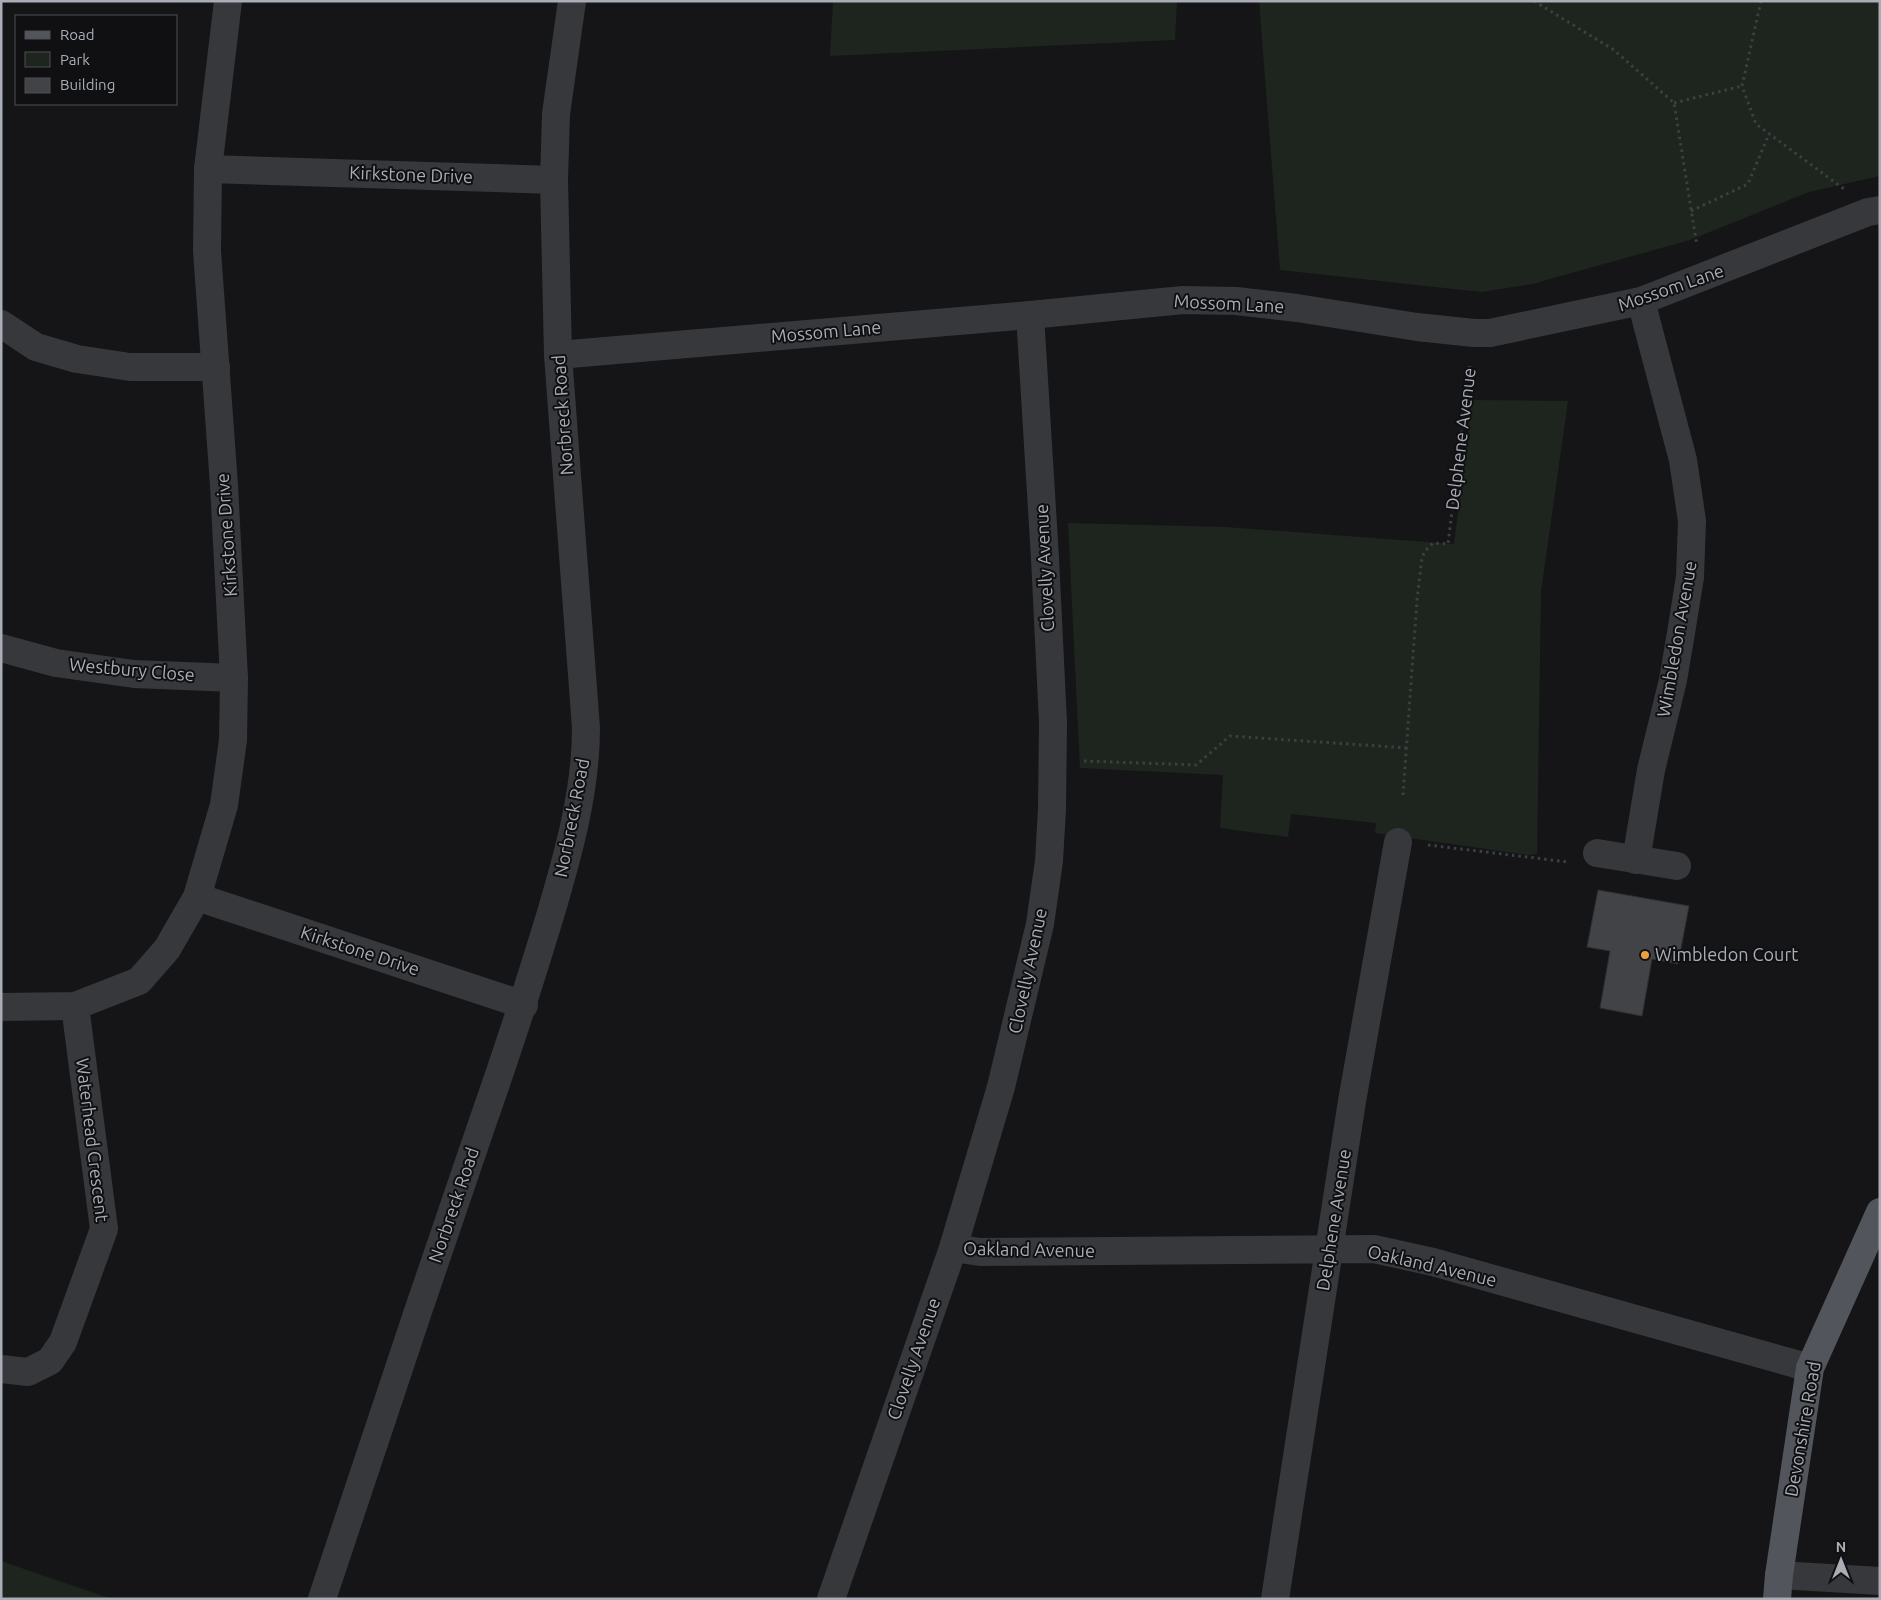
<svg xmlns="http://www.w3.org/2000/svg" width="1881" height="1600" font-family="Ubuntu,sans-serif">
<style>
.green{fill:#1d251e}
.building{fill:#424347;stroke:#2f3033}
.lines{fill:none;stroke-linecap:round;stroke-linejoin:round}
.path{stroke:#3c3f43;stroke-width:3;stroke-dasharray:2.5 4;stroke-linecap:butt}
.minor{stroke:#36383c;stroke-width:28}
.major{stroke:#52555b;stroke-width:28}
.poi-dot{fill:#eaa13b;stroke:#101012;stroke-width:2}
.labels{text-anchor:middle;stroke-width:4;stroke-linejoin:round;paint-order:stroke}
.street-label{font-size:18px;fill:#a8adb6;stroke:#101012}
.poi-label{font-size:18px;fill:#a8adb6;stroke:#101012;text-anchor:start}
</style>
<rect width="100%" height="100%" fill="#151517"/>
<g class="green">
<polygon points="833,1 1177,1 1175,40 830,56"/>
<polygon points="1259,1 1880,1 1880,176 1809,192 1690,240 1532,284 1481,292 1280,270"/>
<polygon points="1472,400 1568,401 1541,592 1537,854 1527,855 1375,833 1376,823 1291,814 1288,837 1220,828 1223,775 1080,768 1068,523 1226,527 1454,544"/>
<polygon points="1,1561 112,1599 1,1599"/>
</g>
<polygon class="building" points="1598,890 1689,906 1678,964 1652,959 1642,1016 1600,1008 1610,951 1587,947"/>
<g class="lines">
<g class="path">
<polyline points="1534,1 1614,50 1674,103 1697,246"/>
<polyline points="1761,1 1742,86 1756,124 1844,189"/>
<polyline points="1674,103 1742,86"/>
<polyline points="1691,211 1748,184 1769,134"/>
<polyline points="1084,761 1196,765 1230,736 1407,748"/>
<polyline points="1403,795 1417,600 1422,557 1426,550 1433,543 1448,544 1470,364"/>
<polyline points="1428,845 1568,862"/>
</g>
<g class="minor">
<polyline points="208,169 554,180"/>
<polyline points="1,324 36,347 77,359 130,367 216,367"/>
<polyline points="558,355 1030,315 1183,300 1236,301 1297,308 1417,327 1474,333 1490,333 1641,301 1868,212 1880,210"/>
<polyline points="1,648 56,663 134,674 234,678"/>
<polyline points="1597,853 1677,866"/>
<polyline points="1636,860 1651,770 1673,680 1681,633 1690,577 1692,521 1683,460 1641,301"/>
<polyline points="197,897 524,1005"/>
<polyline points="1,1007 75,1006 139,981 167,949 197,897 224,805 233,740 234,678 224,485 207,251 208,169 228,1"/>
<polyline points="953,1248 980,1252 1374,1249 1433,1262 1810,1368"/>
<polyline points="1,1369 28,1372 50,1361 63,1342 104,1229 75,1006"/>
<polyline points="1779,1575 1880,1581"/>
<path d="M322,1599C375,1439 428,1280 483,1121C507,1053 529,985 550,916C568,855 586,792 586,728L558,355L554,180L556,114L572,1"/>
<polyline points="831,1599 953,1248 1001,1087 1040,924 1049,861 1052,809 1053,723 1045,558 1030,315"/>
<polyline points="1275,1599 1352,1101 1398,842"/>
</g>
<polyline class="major" points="1777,1599 1779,1575 1810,1368 1880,1212"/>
</g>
<circle class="poi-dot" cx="1645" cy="955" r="5"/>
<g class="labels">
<g class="street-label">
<text transform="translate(411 175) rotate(2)" y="6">Kirkstone Drive</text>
<text transform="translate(1671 288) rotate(-19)" y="6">Mossom Lane</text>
<text transform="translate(1229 304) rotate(3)" y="6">Mossom Lane</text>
<text transform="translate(826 332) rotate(-5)" y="6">Mossom Lane</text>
<text transform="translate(563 415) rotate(-94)" y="6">Norbreck Road</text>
<text transform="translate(1461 439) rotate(-83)" y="6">Delphene Avenue</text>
<text transform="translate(227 535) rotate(-94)" y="6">Kirkstone Drive</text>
<text transform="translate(1045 568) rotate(-93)" y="6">Clovelly Avenue</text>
<text transform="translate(1677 639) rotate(-80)" y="6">Wimbledon Avenue</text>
<text transform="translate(132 670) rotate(5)" y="6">Westbury Close</text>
<text transform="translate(572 818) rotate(-79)" y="6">Norbreck Road</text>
<text transform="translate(360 951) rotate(18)" y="6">Kirkstone Drive</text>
<text transform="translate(1028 971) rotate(-78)" y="6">Clovelly Avenue</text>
<text transform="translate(92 1140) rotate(83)" y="6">Waterhead Crescent</text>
<text transform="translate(454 1205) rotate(-71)" y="6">Norbreck Road</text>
<text transform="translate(1334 1220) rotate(-81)" y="6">Delphene Avenue</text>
<text transform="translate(1029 1250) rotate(1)" y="6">Oakland Avenue</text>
<text transform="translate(1432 1266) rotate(13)" y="6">Oakland Avenue</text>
<text transform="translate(914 1359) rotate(-71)" y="6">Clovelly Avenue</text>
<text transform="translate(1803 1429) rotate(-80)" y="6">Devonshire Road</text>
</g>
<g class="poi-label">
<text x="1655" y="961">Wimbledon Court</text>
</g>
</g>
<rect width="1881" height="1600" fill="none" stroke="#a8adb6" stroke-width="5"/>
<rect x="15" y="15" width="162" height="90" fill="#101012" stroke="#4d4f54"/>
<rect x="25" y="31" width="25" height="8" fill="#52555b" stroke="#4d4f54"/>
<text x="60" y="40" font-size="15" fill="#a8adb6">Road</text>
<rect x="25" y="52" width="25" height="15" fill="#1d251e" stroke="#4d4f54"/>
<text x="60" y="65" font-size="15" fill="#a8adb6">Park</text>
<rect x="25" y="78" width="25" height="15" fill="#424347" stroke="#4d4f54"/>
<text x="60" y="90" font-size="15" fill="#a8adb6">Building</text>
<g transform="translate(1841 1560)" stroke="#101012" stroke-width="4" paint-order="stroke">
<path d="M0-4L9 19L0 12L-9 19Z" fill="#a8adb6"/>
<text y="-8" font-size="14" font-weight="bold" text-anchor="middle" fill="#a8adb6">N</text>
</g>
</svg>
